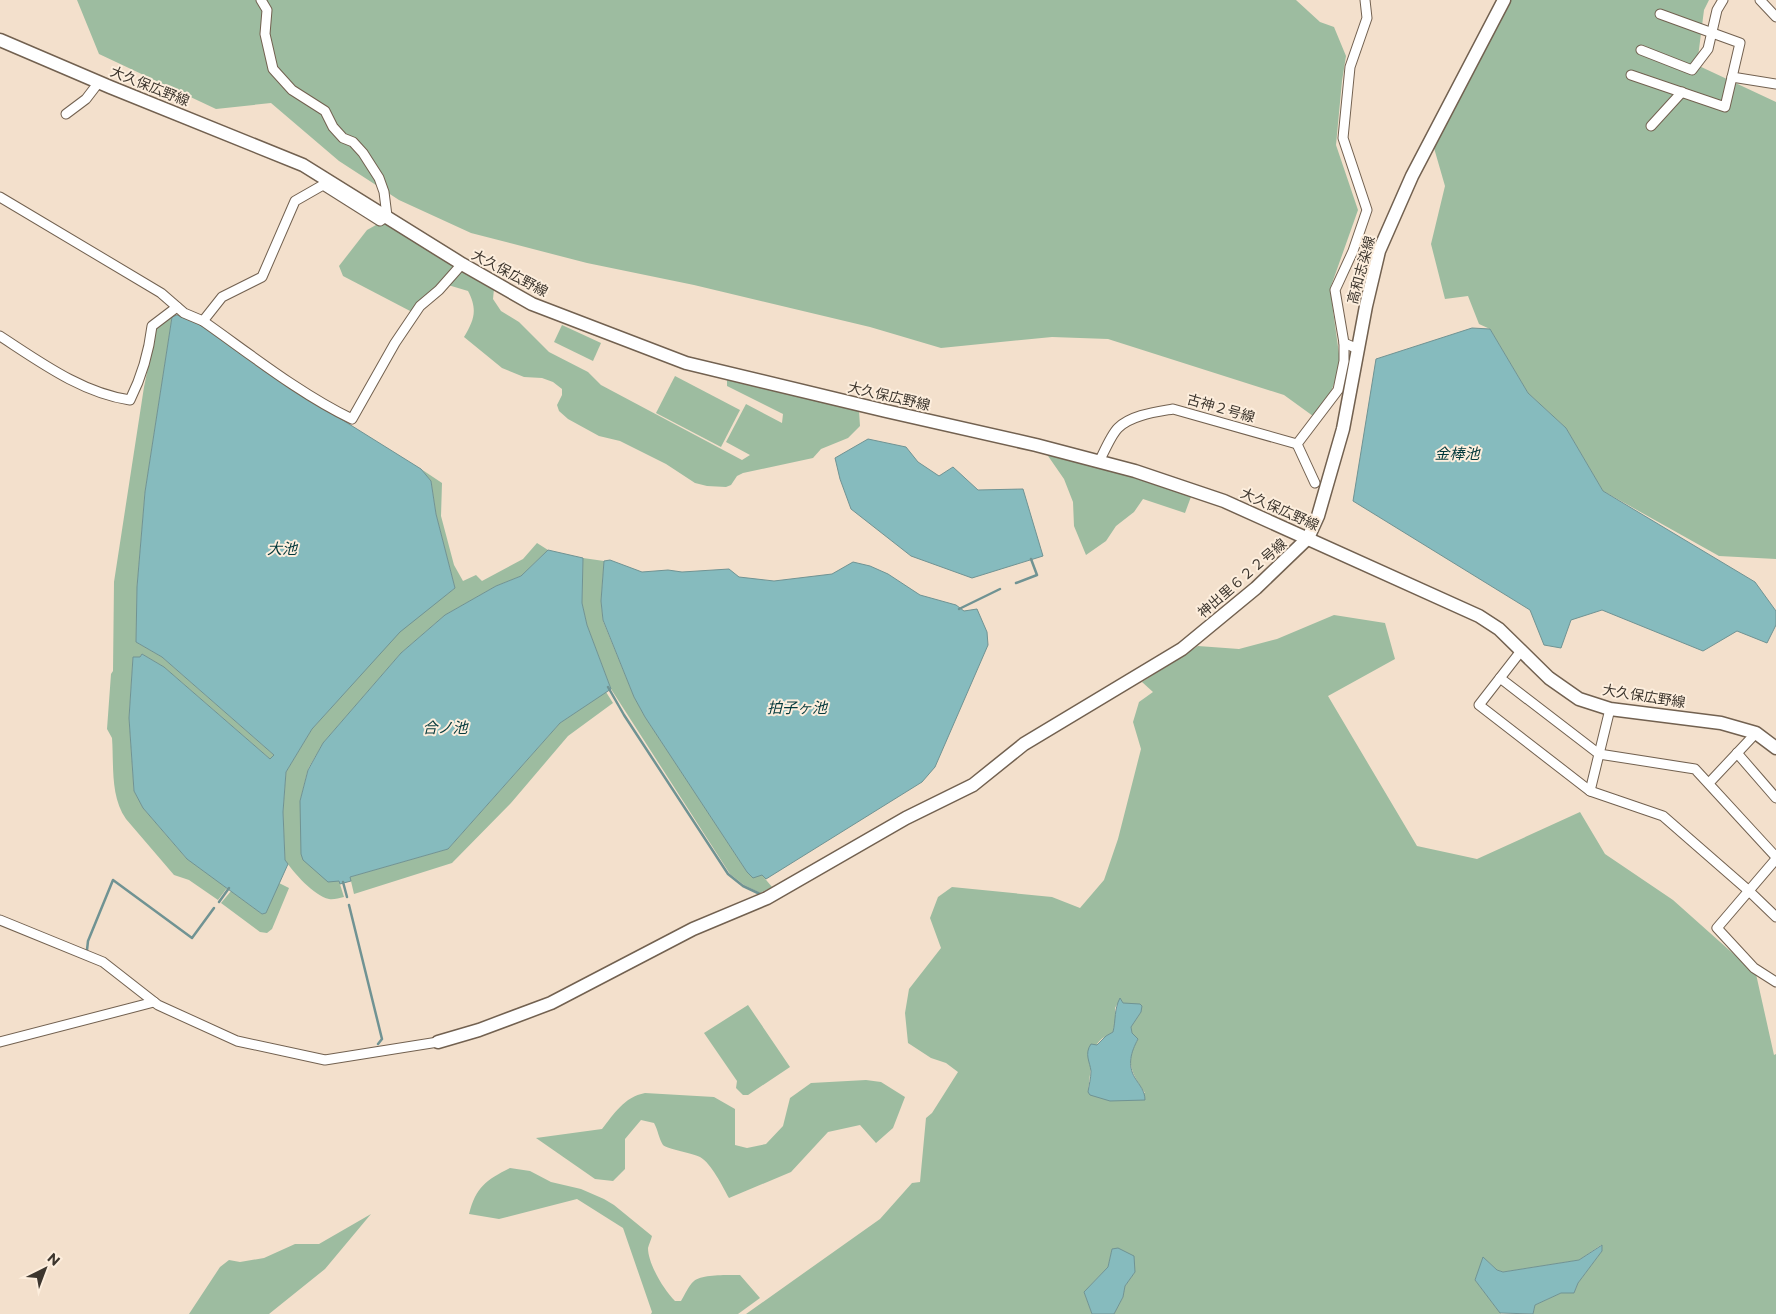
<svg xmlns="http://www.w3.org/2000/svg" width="1776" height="1314" font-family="Montserrat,'Noto Sans JP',sans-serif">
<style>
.green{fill:#9dbca0;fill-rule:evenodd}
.water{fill:#86bbbe;stroke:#709393}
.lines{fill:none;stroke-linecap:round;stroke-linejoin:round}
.stream{stroke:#709393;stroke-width:2.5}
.street-casing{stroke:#726150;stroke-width:11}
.secondary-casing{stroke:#726150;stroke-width:15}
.street{stroke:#fff;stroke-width:9}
.secondary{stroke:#fff;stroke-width:12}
.labels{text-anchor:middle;stroke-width:4;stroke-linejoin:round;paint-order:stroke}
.street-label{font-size:14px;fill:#3d362e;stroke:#fdeedd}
.water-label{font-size:15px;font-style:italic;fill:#03383b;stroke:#fdeedd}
</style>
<rect width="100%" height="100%" fill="#f3e0cc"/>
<g class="green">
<polygon points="77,0 1296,0 1320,22 1334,27 1346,56 1342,81 1336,145 1358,210 1330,289 1340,361 1334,384 1330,394 1313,416 1284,395 1108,339 1052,337 941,348 870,327 694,285 587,263 471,233 399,200 339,161 271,103 216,109 99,54"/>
<polygon points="1509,0 1709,0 1704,10 1697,65 1776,102 1776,559 1719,556 1603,491 1566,428 1528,393 1490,329 1479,324 1468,296 1445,299 1431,244 1445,186 1434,148"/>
<polygon points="385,220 455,265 412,312 343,276 339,266 367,230"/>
<path d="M462,269L494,289L493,299L501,311L519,322L549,352L588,372L601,385L742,460L750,455L726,442L746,404L782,423L783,414L727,386V380L859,411L860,426L848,438L821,449L813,458L743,473L737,476L731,485L726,487L707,486L695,483L666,464L620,441L599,436L568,419L559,411L557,405L562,395V389L553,382L542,378L524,377L502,368L464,337C474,320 478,310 468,291L448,285Z"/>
<path d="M172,317L145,492L137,587L136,642L162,657L274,755L270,759L164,667L142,654L140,657H133L129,717L134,791L143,808L186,858L227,888L218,900L189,880L174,875L126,819C110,796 114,765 112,738L107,729L111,674L113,671L114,582L144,387L156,329L162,321Z"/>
<polygon points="562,325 601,343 593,361 554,342"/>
<polygon points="675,376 740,410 721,447 656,413"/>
<polygon points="1046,453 1114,470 1192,494 1185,513 1143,499 1134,512 1116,526 1106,541 1086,555 1074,526 1073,502 1064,479"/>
<path d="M421,469L442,483L441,516L454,565L463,581L476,575L482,581L523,559L537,543L548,550L521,576L496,586L445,615L401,653L323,743L308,769L300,801L339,881L344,897C339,898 333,900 329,899C314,896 293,872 285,860L283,812L286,772L312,729L400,631L455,588L436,514L431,481Z"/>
<polygon points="583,558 604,561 601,601 603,621 634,697 645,717 747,872 762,875 772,887 760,893 744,885 730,874 611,689 587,625 582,603"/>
<path d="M1334,615L1385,623L1395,659L1328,696L1417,846L1477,859L1580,812L1605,854L1673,900L1756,974L1774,1055L1776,1054V1314H1533L1535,1305L1561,1293H1574L1578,1283L1602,1251L1601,1245L1579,1260L1503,1272L1497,1270L1484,1258L1475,1280L1501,1314H1114L1123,1297L1125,1286L1135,1272L1112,1249L1108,1267L1084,1292L1092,1314H746L880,1219L912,1183L920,1182L926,1118L932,1113L958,1072L946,1063L931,1058L908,1043L905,1013L909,989L941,948L930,918L938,897L952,887L1052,897L1080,908L1104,880L1118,839L1141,749L1133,722L1139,702L1153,692L1142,682L1198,646L1239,649L1277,639ZM1120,999L1123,1003L1141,1012L1131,1027L1132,1033L1138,1039C1125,1062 1131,1072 1145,1093L1088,1092C1090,1080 1091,1053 1097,1044C1101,1038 1108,1035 1113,1032L1116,1017L1115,1008Z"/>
<polygon points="606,692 613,703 568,736 511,803 452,863 354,894 350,877 448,849 560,723"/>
<polygon points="279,883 289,888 272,929 267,933 260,932 221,903 231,891 262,914 266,913"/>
<polygon points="748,1005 790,1067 748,1095 743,1095 736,1088 737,1081 704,1033"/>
<path d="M866,1080L881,1082L905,1097L893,1128L876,1143L860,1125L828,1132L791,1172L729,1198C722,1186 712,1164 700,1157C692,1153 667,1149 663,1145C659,1139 658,1130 654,1123L641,1120L625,1139V1169L613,1181L595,1179L536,1138L602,1129C614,1114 624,1097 645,1093L714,1097L735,1109V1145L747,1148L766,1144L783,1126L790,1098L811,1083Z"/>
<path d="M510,1168L530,1171L551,1182L581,1189L604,1199L614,1205L652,1236C651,1240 649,1244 648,1248C648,1264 664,1290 675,1301H681C685,1295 688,1286 694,1281C702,1274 729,1275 740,1275L760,1298L738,1314H651L652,1312L623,1228L577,1199L499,1219L469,1214C476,1187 486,1180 510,1168Z"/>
<polygon points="371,1214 325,1269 269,1314 189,1314 220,1267 229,1260 240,1262 264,1258 295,1244 319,1244"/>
</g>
<g class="water">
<polygon points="177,315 212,329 264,371 421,469 431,481 436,514 455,588 400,632 312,729 286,772 283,812 285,860 288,864 266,913 262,914 187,859 143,808 134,791 129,718 133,657 140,657 142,654 164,667 270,759 274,755 162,657 136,642 137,587 145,492 172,317"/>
<polygon points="1472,328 1490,329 1528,393 1566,428 1603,491 1755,582 1776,611 1776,625 1767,643 1737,631 1703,651 1602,610 1571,620 1561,648 1544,645 1530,610 1353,501 1376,359"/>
<polygon points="868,439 906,447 918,462 939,476 953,467 978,490 1023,489 1043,556 972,578 911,556 851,509 840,479 835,458"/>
<polygon points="548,550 583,558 582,603 587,625 611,689 560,723 448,849 350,877 351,881 340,884 339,881 328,882 303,860 301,854 300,801 308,770 323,743 401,653 445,615 496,586 521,576"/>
<polygon points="610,560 642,572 668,570 682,572 729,569 739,577 774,581 832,574 853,562 870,566 888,574 920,595 956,605 964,611 977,609 987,632 988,645 935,767 922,782 766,879 762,875 753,878 747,872 645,717 634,697 603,620 601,601 604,561"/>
<path d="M1120,998L1123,1003L1140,1004L1142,1006L1141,1012L1131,1027L1132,1033L1138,1039C1131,1052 1127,1065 1135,1078C1140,1086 1145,1091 1145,1100L1110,1101L1090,1095L1088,1092C1089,1085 1091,1078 1091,1071C1090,1062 1084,1054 1091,1044L1097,1045L1106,1036L1113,1032C1116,1020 1114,1009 1120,998Z"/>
<polygon points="1602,1245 1602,1251 1578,1283 1574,1293 1561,1293 1535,1305 1533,1314 1500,1313 1475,1280 1483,1257 1497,1270 1503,1272 1579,1260"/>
<polygon points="1118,1248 1134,1256 1135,1272 1125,1286 1123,1297 1114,1314 1092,1314 1084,1292 1108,1267 1112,1249"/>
</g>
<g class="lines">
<g class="stream">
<polyline points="1016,583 1037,575 1031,559"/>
<polyline points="959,609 1000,589"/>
<polyline points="608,687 624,715 728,874 743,886 760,894"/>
<polyline points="343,882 347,897"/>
<polyline points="219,902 229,888"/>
<polyline points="349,905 382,1039 378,1044"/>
<polyline points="87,950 88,941 113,880 192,938 214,908"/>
</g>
<g class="street-casing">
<g id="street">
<polyline points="1760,0 1776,17"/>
<polyline points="1641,50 1692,70 1708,49 1717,10 1723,0"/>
<polyline points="1631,75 1725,107 1740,43 1660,14"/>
<polyline points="1732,77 1776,84"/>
<polyline points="66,114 86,99 99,82"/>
<polyline points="1651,126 1682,92"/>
<path d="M0,197L161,293L184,313L203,321C250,354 300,394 352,419L395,343L420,306L439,290L462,264"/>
<polyline points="203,321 222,297 262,277 295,201 323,185 380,221 387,216 384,192 379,178 363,153 353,142 343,138 333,127 325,111 292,90 273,69 265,34 267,10 261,0"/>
<path d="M0,336C40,362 82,393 130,400C142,376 149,351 152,326L177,307"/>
<polyline points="1358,349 1344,343 1335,290 1353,251 1367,210 1343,138 1350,67 1367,18 1365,0"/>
<path d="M1099,462C1104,452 1111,435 1118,428C1131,415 1156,412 1173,409L1297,444"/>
<polyline points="1315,483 1297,444 1338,390 1344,361 1344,343"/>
<polyline points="1521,651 1479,705 1590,791 1663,816 1749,891 1776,917"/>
<polyline points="1500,678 1599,754 1695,769 1776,857"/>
<polyline points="1737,753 1776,798"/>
<polyline points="1709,783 1756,733"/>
<polyline points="1590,791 1610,709"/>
<polyline points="1776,859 1717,928 1754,968 1776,982"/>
<polyline points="0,920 103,962 158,1005 237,1041 325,1060 438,1042"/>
<polyline points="0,1042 154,1002"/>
</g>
</g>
<g class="secondary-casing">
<g id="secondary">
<polyline points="0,40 110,87 303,165 462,264 532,304 686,363 886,411 1036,445 1135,471 1224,501 1479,616 1499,629 1549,678 1579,699 1610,709 1721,723 1756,733 1776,748"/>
<polyline points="438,1042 479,1030 551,1003 693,929 767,898 906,818 973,785 1024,744 1182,649 1256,588 1308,538 1318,516 1343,429 1366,306 1379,251 1412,176 1504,0"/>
</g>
</g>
<use href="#street" class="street"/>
<use href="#secondary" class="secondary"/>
</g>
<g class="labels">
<g class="street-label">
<text transform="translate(150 86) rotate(22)" y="5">大久保広野線</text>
<text transform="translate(1361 270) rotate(-75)" y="5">高和志染線</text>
<text transform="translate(510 273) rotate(28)" y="5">大久保広野線</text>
<text transform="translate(889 396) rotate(13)" y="5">大久保広野線</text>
<text transform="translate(1221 408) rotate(16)" y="5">古神２号線</text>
<text transform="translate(1280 509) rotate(24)" y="5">大久保広野線</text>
<text transform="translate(1242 578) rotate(-41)" y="5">神出里６２２号線</text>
<text transform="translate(1644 696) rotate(9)" y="5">大久保広野線</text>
</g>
<g class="water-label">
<text x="1457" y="459">金棒池</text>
<text x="282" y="554">大池</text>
<text x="797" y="713">拍子ヶ池</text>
<text x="445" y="733">合ノ池</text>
</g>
</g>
<g transform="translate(45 1269) rotate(42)" stroke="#fdeedd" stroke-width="4" paint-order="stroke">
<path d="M0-4L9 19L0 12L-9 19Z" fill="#3d362e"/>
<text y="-8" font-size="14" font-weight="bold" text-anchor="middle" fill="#3d362e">N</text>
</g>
</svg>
